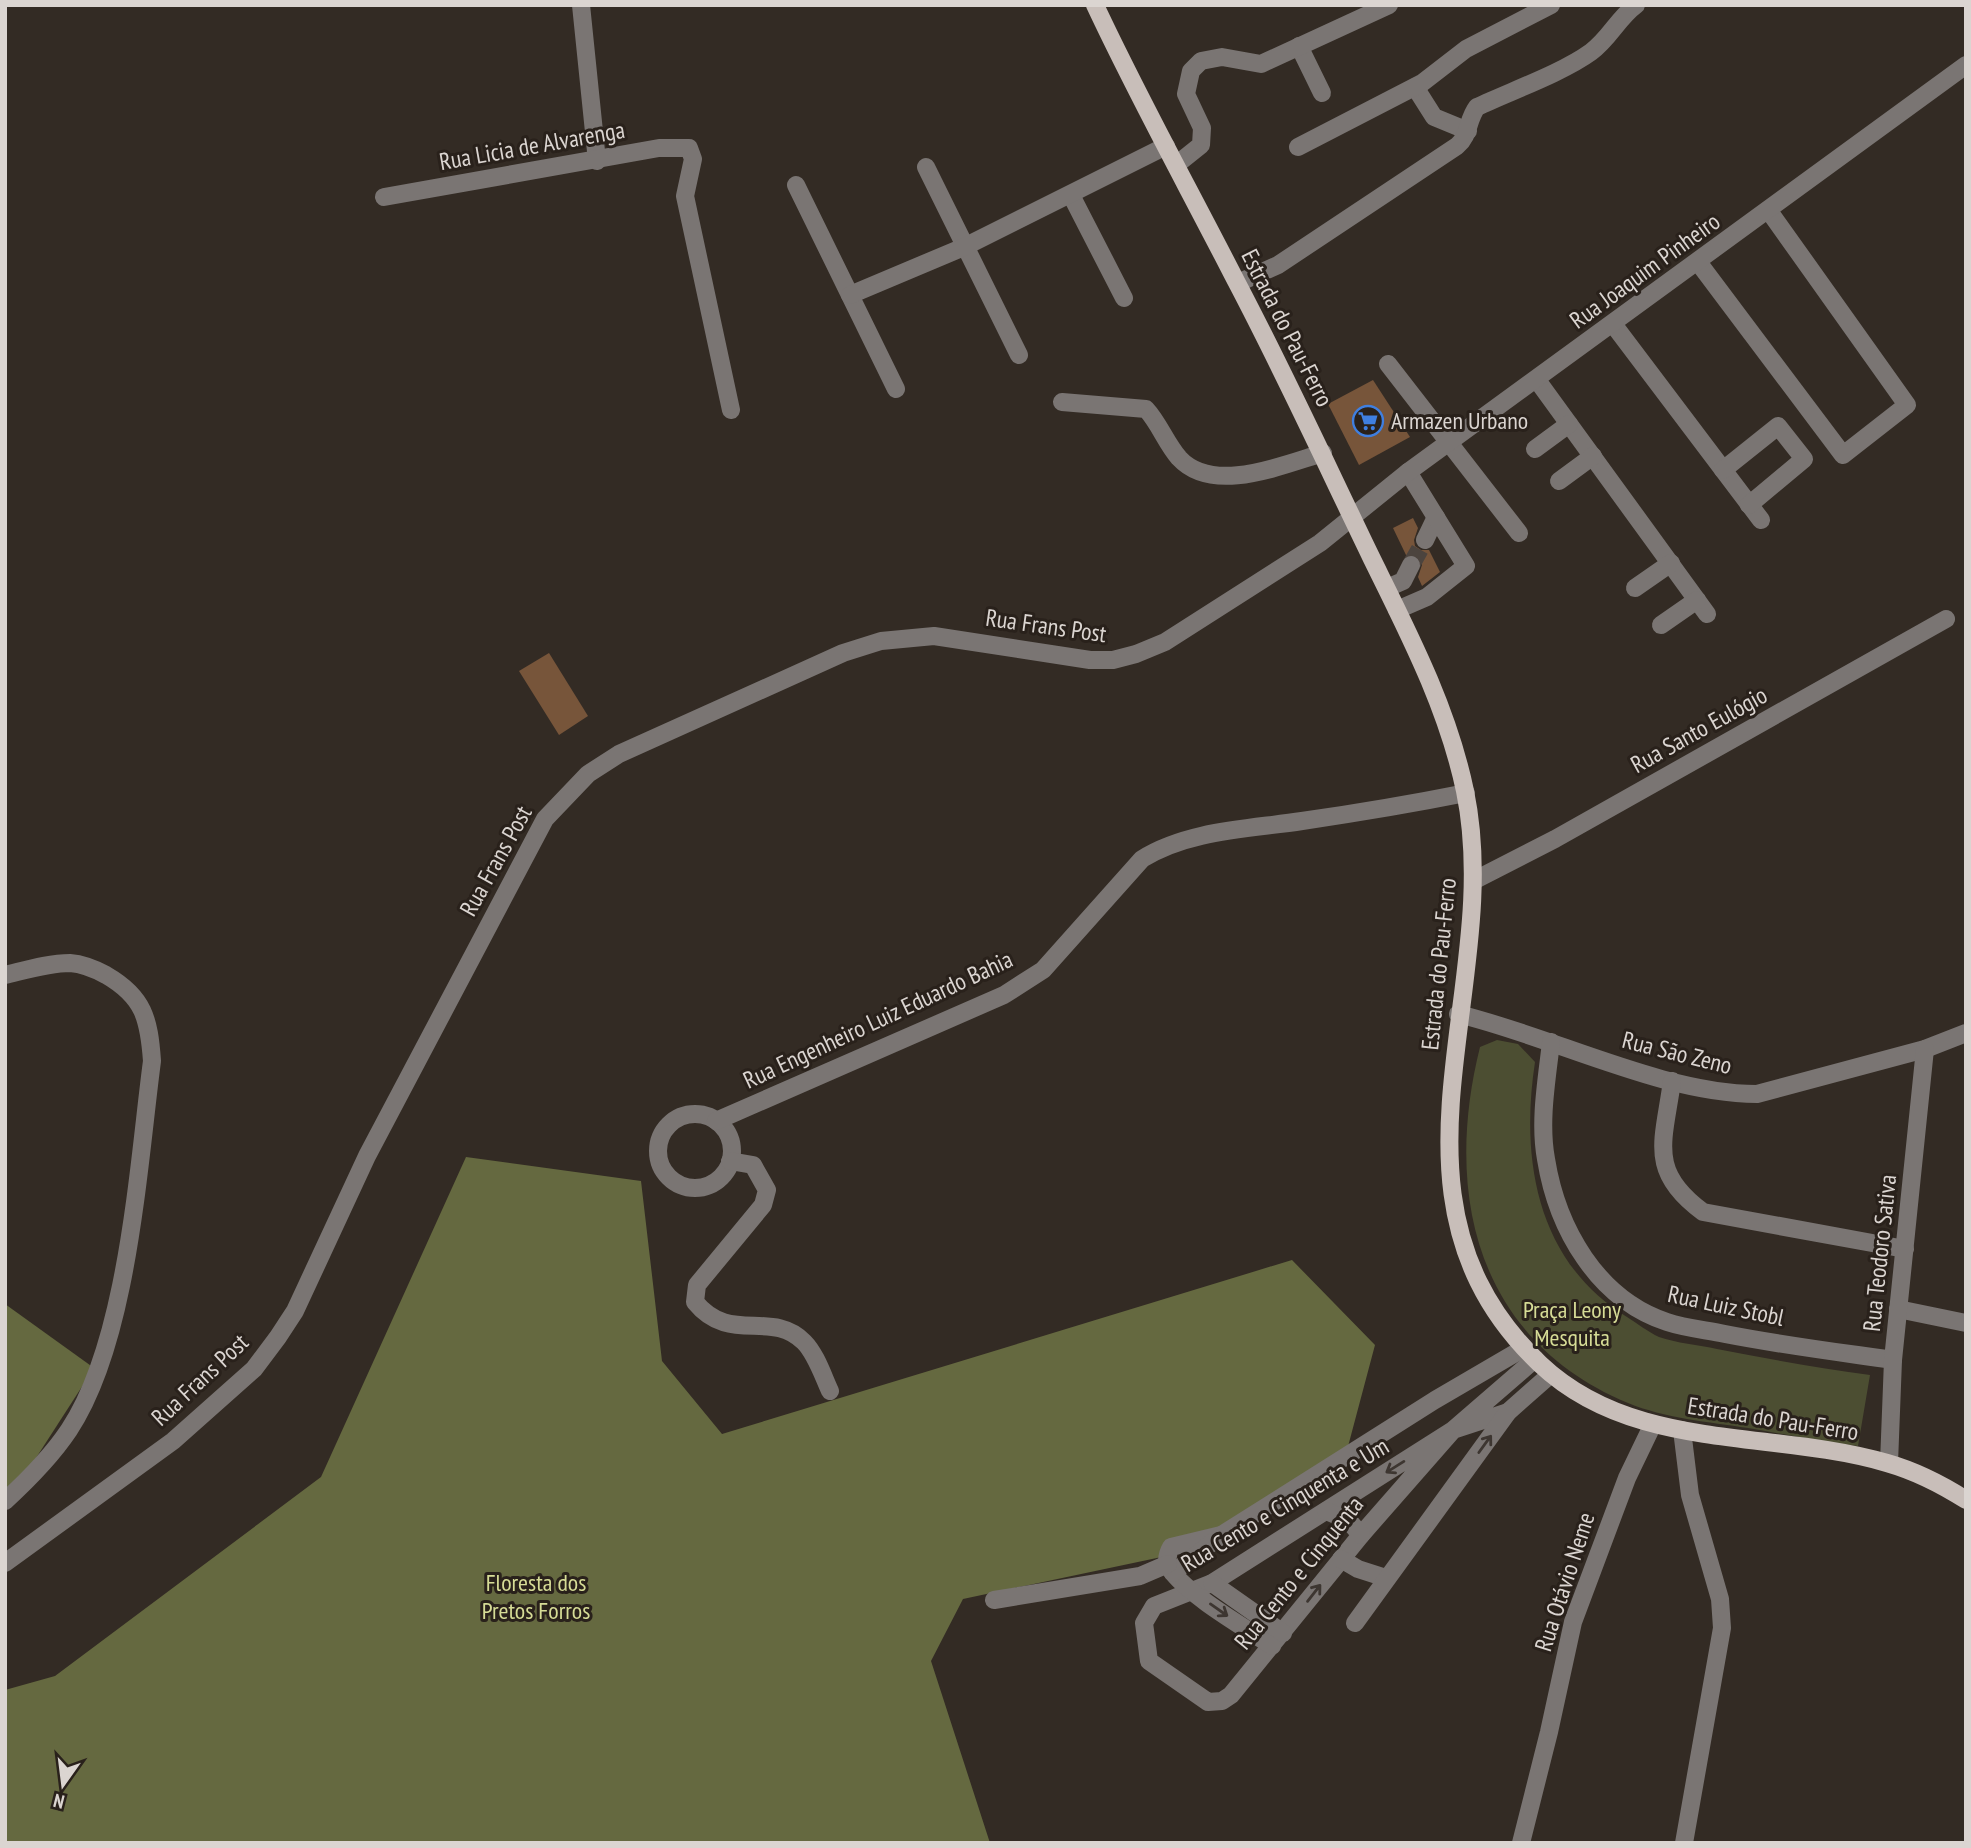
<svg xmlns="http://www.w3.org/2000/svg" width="1971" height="1848" font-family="'PT Sans Narrow',sans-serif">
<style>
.green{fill:#4c4e32}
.forest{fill:#656940}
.building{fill:#77553a}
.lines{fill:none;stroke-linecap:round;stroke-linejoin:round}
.minor-tunnel{stroke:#4c443e;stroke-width:18;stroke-dasharray:18 9;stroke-linecap:butt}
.minor{stroke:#7a7573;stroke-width:18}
.major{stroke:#c8beb9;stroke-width:18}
.oneway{stroke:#3d3631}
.labels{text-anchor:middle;stroke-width:6;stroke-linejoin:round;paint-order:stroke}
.street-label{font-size:24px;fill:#dbd5d1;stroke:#29211b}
.poi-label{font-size:24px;fill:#dbd5d1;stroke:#29211b;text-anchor:start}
.park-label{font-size:24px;fill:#d6dc96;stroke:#29211b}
</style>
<rect width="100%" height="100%" fill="#332b24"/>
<path class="green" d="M1497,1040L1518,1044L1535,1062C1520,1160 1537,1262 1627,1317C1637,1323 1648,1332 1659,1337C1676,1343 1699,1345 1717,1349C1768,1359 1818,1368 1870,1375L1858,1446C1821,1442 1784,1434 1748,1428C1709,1422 1664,1418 1628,1403C1477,1340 1443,1195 1480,1047Z"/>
<g class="forest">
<polygon points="466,1157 641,1181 662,1361 722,1434 1292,1260 1375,1345 1346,1454 1171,1555 963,1599 931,1661 990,1843 5,1843 5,1690 55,1676 321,1477"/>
<polygon points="5,1304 94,1368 5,1506"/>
</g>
<g class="building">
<polygon points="1373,380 1410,437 1359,465 1328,404"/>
<polygon points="1413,518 1418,528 1414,540 1415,546 1421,550 1429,550 1440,572 1422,586 1418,577 1422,565 1421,559 1415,555 1406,555 1393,528"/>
<polygon points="549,653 588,716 559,735 519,671"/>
</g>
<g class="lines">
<polyline class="minor-tunnel" points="1411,565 1425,540"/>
<g class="minor">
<polyline points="581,5 597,161"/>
<polyline points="1299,46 1322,93"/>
<polyline points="1415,87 1434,117 1468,131"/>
<polyline points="1298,147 1422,83 1466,49 1551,5"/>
<polyline points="1176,165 1201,145 1202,128 1186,94 1191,71 1201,61 1222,57 1261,64 1389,5"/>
<polyline points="926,167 1019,355"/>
<polyline points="796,185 896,389"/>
<polyline points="1071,195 1124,298"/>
<polyline points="384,197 659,148 689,148 693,159 685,196 731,410"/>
<polyline points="1698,262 1843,455 1907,405 1769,211"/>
<path d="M1238,283L1278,265L1457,146C1470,135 1467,120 1477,107C1511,91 1562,73 1591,52C1610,38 1618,18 1636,5"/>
<polyline points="850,295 964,247 1166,146"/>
<polyline points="1613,324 1761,520"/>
<polyline points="1388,364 1519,533"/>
<polyline points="1537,380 1707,614"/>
<path d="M1062,402L1146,409C1159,423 1166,443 1179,458C1213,495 1282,465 1323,453"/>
<polyline points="1535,449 1569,424"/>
<polyline points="1723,470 1778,426 1804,459 1749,505"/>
<polyline points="1559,481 1593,456"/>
<polyline points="1425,540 1436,517"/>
<polyline points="1387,588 1403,581 1411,565"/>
<polyline points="1635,588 1671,563"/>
<polyline points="1397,610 1427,597 1466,566 1408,472"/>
<polyline points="1661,625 1697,600"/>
<polyline points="1475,880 1555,839 1946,619"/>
<path d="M5,975C26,970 49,963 70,963C83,964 95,969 106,975C144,997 149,1019 152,1061C138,1167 128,1341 69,1430C51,1457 29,1479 5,1501"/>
<path d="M1458,1014C1551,1036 1663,1094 1757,1094L1925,1049L1966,1033"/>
<path d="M1551,1042C1547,1079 1539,1121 1546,1159C1557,1228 1597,1299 1667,1322C1685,1328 1706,1330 1725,1334C1781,1345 1837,1352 1893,1360"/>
<path d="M1672,1081C1664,1141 1647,1171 1703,1212L1905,1249"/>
<circle cx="695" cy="1151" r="37"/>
<path d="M716,1121L1004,995L1043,970L1142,859C1188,830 1250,829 1302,821C1357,813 1411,804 1466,793"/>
<path d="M730,1161L753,1165L767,1190L763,1205L697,1285L695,1302C730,1345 771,1309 804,1342C816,1354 823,1376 830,1391"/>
<polyline points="1898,1309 1966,1323"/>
<polyline points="1508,1412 1453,1430 1212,1583 1154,1606 1144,1623 1149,1661 1208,1702 1222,1701 1231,1695 1361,1535 1453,1430 1535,1359"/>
<polyline points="1682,1430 1690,1495 1720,1599 1722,1628 1684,1843"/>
<polyline points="1889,1463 1893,1360 1925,1049"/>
<polyline points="1326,1511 1348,1520 1361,1535"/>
<path d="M1221,1535L1171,1547C1166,1556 1166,1565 1173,1573C1193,1598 1244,1627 1272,1646"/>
<polyline points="1341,1559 1358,1569 1386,1578"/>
<polyline points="5,1563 173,1441 254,1369 278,1337 295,1311 367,1156 545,819 588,774 619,754 843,653 881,641 934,636 1090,660 1113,660 1136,654 1165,642 1320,543 1408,472 1966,65"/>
<polyline points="1173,1573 1223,1534 1435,1400 1524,1348"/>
<polyline points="1212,1583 1283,1633"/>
<polyline points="994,1600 1140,1576 1168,1564"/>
<polyline points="1355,1623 1508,1412 1551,1374"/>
<polyline points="1521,1843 1549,1732 1573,1622 1627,1478 1653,1424"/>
</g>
<path class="major" d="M1095,5C1139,99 1189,189 1236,281C1284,372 1327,466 1372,559C1409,634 1448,709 1465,791C1506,988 1364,1196 1540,1364C1634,1453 1771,1429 1887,1463C1915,1471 1941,1484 1966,1500"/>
</g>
<defs><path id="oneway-shaft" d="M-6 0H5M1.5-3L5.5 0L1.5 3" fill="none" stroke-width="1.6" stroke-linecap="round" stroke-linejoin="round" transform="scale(1.75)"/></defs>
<g class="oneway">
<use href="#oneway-shaft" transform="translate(1485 1444) rotate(-54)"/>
<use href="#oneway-shaft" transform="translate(1395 1467) rotate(148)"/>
<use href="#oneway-shaft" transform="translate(1314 1593) rotate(-52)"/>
<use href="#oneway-shaft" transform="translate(1219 1610) rotate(35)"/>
</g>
<defs>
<g id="supermarket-ring" transform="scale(1.575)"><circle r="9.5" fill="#29211b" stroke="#3f7fe0" stroke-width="1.5"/><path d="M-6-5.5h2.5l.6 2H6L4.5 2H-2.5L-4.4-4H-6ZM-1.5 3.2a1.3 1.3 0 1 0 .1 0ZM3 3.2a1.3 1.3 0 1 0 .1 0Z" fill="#3f7fe0"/></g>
</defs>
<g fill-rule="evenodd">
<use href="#supermarket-ring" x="1368" y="421"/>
</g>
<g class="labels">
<g class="street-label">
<text transform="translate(532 146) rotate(-10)" y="8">Rua Licia de Alvarenga</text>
<text transform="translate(1645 271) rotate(-36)" y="8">Rua Joaquim Pinheiro</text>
<text transform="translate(1287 328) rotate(63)" y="8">Estrada do Pau-Ferro</text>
<text transform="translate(1046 626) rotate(8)" y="8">Rua Frans Post</text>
<text transform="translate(1699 730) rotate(-29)" y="8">Rua Santo Eulógio</text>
<text transform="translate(496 861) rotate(-61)" y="8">Rua Frans Post</text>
<text transform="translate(1439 964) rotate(-84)" y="8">Estrada do Pau-Ferro</text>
<text transform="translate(878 1020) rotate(-25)" y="8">Rua Engenheiro Luiz Eduardo Bahia</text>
<text transform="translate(1677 1053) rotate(14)" y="8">Rua São Zeno</text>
<text transform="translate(1880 1253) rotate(-84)" y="8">Rua Teodoro Sativa</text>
<text transform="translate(1726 1306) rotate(12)" y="8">Rua Luiz Stobl</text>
<text transform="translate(200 1380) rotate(-43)" y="8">Rua Frans Post</text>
<text transform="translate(1773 1419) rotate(9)" y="8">Estrada do Pau-Ferro</text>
<text transform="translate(1285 1505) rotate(-31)" y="8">Rua Cento e Cinquenta e Um</text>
<text transform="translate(1299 1573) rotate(-51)" y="8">Rua Cento e Cinquenta</text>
<text transform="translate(1565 1582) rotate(-72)" y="8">Rua Otávio Neme</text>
</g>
<g class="poi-label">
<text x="1391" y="429">Armazen Urbano</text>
</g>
<g class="park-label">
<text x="1572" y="1318">Praça Leony<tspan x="1572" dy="28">Mesquita</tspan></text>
<text x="536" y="1591">Floresta dos<tspan x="536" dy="28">Pretos Forros</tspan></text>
</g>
</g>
<rect width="1971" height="1848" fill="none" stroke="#dbd5d1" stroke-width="14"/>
<g transform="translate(63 1785) rotate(194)" stroke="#29211b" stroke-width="5" paint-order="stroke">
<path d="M0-5L12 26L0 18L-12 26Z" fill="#dbd5d1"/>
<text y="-10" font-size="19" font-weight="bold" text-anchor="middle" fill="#dbd5d1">N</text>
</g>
</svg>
